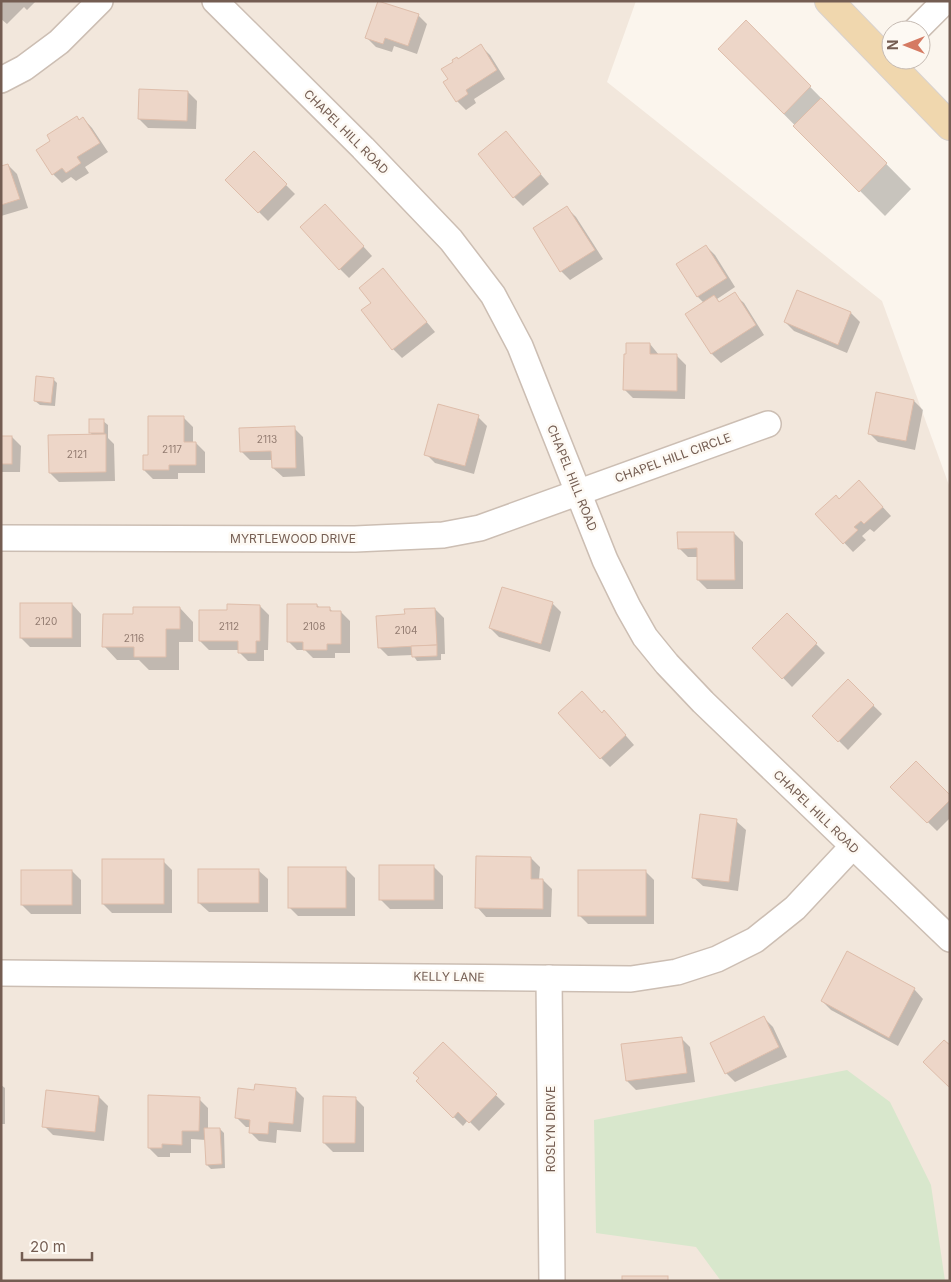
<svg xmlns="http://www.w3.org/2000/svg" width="951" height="1282" font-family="Inter,sans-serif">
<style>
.residential{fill:#f2e7dc}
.green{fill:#d8e7cc}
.shadow{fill:#0003}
.building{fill:#edd6c8;stroke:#debdaa}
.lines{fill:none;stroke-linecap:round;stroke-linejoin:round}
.minor-casing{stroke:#ccbeb3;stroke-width:28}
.major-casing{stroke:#d8d2cf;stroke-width:30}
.minor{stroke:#fff;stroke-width:25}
.major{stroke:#f0d7ae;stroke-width:28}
.labels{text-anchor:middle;stroke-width:5;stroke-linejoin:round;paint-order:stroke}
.number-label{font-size:10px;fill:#927b70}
.street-label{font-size:12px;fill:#745d52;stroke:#fdf9f3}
</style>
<rect width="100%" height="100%" fill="#fbf5ed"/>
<polygon class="residential" points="1,1 636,1 607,82 882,301 950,488 950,1281 1,1281"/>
<polygon class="green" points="847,1070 890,1102 931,1185 945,1281 721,1281 696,1247 596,1233 594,1120"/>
<g class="shadow">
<polygon points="1,1 36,1 27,10 24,7 7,24 1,19"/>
<polygon points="418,15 427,24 417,54 394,46 392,52 376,47 367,38"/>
<polygon points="746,22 911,189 885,216 719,49"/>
<polygon points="481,46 490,55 505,79 474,99 476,103 466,110 457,101 449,79 455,62"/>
<polygon points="188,92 197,101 196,129 148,128 139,119"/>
<polygon points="77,117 80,121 83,118 92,128 108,152 85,167 89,173 76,181 71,177 62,183 53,174"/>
<polygon points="506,133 549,184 523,206 514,197"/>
<polygon points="254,153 295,194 268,221 227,180"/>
<polygon points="8,165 17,174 28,208 1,216 1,167"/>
<polygon points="567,208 576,217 603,259 570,280 561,271 534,229"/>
<polygon points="334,214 372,256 349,278 340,269"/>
<polygon points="706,246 715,255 735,287 717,299 720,303 734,294 744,303 764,335 721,363 712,354 687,314 704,303 698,297 678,265"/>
<polygon points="383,269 435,332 402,358 393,349 372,303"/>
<polygon points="797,292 851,313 860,322 847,353 794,331 785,322"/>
<polygon points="650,344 659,355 677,356 686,365 685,399 633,398 624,389"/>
<polygon points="53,379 57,383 55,406 40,405 35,401"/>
<polygon points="877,394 914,401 923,410 915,450 878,442 869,433"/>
<polygon points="478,417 487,426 474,474 435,463 426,454"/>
<polygon points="184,418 193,427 193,443 196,443 205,452 205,473 178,473 178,479 153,479 144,470 150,457"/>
<polygon points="103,421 108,425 108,438 114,444 115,481 59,482 50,473 93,436 90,432"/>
<polygon points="294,428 303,437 305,476 283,477 273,468 273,460 250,460 241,451"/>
<polygon points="1,437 12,437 21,446 20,472 1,472"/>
<polygon points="868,491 891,516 874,532 870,529 862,536 866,540 853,552 817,514 839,500"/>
<polygon points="734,533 743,542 743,589 707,589 698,580 698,557 688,557 679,548"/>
<polygon points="552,603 561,612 550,652 499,637 490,628"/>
<polygon points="72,604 81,614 81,647 30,647 21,638"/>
<polygon points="317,605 320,608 329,608 333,612 341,612 350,621 350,653 335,653 335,658 313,658 305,650 297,650 288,641"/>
<polygon points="260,606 269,615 268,650 264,650 264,661 248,661 239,652 239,650 209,650 200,641"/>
<polygon points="180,608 193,622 193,642 179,642 179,670 149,670 139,660 117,660 104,646 134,615"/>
<polygon points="435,609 444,618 445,654 441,654 441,660 417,661 413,655 388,656 379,647 406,615"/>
<polygon points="787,615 825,653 792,687 754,648"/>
<polygon points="848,681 882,714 848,750 814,716"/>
<polygon points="603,714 613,721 634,745 610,767 601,758"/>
<polygon points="892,787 950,796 950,818 937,831"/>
<polygon points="736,821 746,830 738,891 703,886 693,877"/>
<polygon points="531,858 540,867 539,880 543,880 552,889 551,917 486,917 477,907"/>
<polygon points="163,861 172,870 172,913 112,913 103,904"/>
<polygon points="434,867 443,876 443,909 390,909 381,900"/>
<polygon points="346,869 355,878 355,916 298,916 289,907"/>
<polygon points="258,870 268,879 268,912 209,912 199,903"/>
<polygon points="72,871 81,880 81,914 31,914 22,905"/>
<polygon points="645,871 654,880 654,924 588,924 579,915"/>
<polygon points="847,953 914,989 923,999 898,1046 831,1010 822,1001"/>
<polygon points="764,1018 773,1027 787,1057 735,1082 726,1073"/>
<polygon points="681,1038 690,1047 695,1082 636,1090 627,1081"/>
<polygon points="443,1044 505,1104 479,1131 468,1120 463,1126 417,1081"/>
<polygon points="1,1085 5,1088 5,1124 1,1124"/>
<polygon points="295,1089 304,1098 301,1132 277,1130 276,1143 259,1141 250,1132 251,1127 246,1127 237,1118"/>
<polygon points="99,1097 108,1106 104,1141 53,1135 44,1126"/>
<polygon points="355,1098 364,1107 364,1152 333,1152 324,1143"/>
<polygon points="199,1099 208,1108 208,1130 220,1129 224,1133 225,1168 211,1169 207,1165 206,1140 191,1139 191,1153 170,1153 170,1157 158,1157 149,1148"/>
</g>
<g class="building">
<polygon points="378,1 419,14 408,46 385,38 383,44 365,38"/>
<polygon points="746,20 811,86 784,114 718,49"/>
<polygon points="481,44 497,70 466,90 468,94 456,102 443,82 448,79 441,69 453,62 452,60 457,57 458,59"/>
<polygon points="139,89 188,91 187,121 138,119"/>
<polygon points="821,98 887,163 859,192 793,126"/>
<polygon points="77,116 79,120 83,117 100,143 77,157 81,163 66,173 62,168 52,175 36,150 50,141 47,135"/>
<polygon points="506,131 541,174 513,198 478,154"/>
<polygon points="254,151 287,184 258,213 225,180"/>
<polygon points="8,164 20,199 1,205 1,166"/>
<polygon points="325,204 364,246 339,270 300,227"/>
<polygon points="567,206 595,250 560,272 533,228"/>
<polygon points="706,245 727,278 697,297 676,264"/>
<polygon points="383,268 427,322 392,350 361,310 371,303 359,288"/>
<polygon points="797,290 851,312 838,345 784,322"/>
<polygon points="735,292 756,325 711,354 685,314 714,295 719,302"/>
<polygon points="626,343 650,343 650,354 677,354 677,391 623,390 624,354 626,354"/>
<polygon points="36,376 54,378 51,403 34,401"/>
<polygon points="876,392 914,400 906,441 868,434"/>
<polygon points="438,404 479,415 465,466 424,455"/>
<polygon points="148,416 184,416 184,442 196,442 196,465 169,465 169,470 143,470 143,455 148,455"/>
<rect x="89" y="419" width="15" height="14"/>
<polygon points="295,426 296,468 272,468 271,451 240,452 239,428"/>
<polygon points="106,434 106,472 49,473 48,435"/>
<rect x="1" y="436" width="11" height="28"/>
<polygon points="859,480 883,507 864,524 861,521 854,527 858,530 843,544 815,514 836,495 839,499"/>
<polygon points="677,532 734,532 735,580 697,580 697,548 678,549"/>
<polygon points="502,587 553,602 541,644 489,628"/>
<rect x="20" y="603" width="52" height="35"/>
<polygon points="227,604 260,605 260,641 256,641 256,653 238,653 238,641 199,641 199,610 227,610"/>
<polygon points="287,604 317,604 317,607 330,607 330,611 341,611 341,644 327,644 327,650 303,650 303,642 287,642"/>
<polygon points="133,607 180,607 180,629 166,629 166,657 134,657 134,647 102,647 103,614 133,614"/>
<polygon points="435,608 437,645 378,648 376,616 405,614 404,609"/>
<polygon points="787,613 817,643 782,679 752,648"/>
<polygon points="437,645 437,656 412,657 411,646"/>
<polygon points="848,679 874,705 838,742 812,716"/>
<polygon points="582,691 602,713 604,710 626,735 600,759 558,713"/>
<polygon points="916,761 950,795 950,800 927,823 890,787"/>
<polygon points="700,814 737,819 729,882 692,878"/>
<polygon points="476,856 531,857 531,879 543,879 543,909 475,908"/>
<rect x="102" y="859" width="62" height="45"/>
<rect x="379" y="865" width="55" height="35"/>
<rect x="288" y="867" width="58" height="41"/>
<rect x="198" y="869" width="61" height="34"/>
<rect x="21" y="870" width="51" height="35"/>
<rect x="578" y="870" width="68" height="46"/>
<polygon points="847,951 915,988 889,1038 821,1001"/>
<polygon points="764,1016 779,1047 725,1074 710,1043"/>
<polygon points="682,1037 687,1073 626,1081 621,1044"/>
<polygon points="944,1040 950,1045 950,1088 923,1062"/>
<polygon points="443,1042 497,1094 469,1123 458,1112 453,1118 416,1081 419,1078 413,1073"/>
<polygon points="255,1084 296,1088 293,1124 269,1122 268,1134 249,1133 250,1120 235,1118 238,1088 254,1090"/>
<polygon points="46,1090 99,1096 95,1132 42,1127"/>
<polygon points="148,1095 200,1097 199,1131 182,1131 182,1145 162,1144 162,1148 148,1148"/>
<polygon points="323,1096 356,1097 355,1143 323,1143"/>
<polygon points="204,1128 220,1128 222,1164 206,1165"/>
<rect x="622" y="1276" width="46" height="5"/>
</g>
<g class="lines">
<g class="minor-casing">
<g id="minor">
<polyline points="215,1 363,148 451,240 493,295 520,346 605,560 628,607 645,637 667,664 703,702 950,939"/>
<polyline points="916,30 945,1"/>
<polyline points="1,80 24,68 59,42 100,1"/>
<polyline points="1,538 355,539 443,535 480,528 768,424"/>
<polyline points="1,973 631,979 677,972 717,959 755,940 795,908 852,847"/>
<polyline points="549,978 552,1281"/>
</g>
</g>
<g class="major-casing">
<polyline id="major" points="829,1 950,126"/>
</g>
<use href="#minor" class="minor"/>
<use href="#major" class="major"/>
</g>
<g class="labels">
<g class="number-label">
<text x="267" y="443">2113</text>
<text x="172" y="453">2117</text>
<text x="77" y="458">2121</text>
<text x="46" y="625">2120</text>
<text x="229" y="630">2112</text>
<text x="314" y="630">2108</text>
<text x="406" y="634">2104</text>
<text x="134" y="642">2116</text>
</g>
<g class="street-label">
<text transform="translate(346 132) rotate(45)" y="4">CHAPEL HILL ROAD</text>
<text transform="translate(673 458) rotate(-20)" y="4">CHAPEL HILL CIRCLE</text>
<text transform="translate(572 478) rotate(68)" y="4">CHAPEL HILL ROAD</text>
<text x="293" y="543">MYRTLEWOOD DRIVE</text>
<text transform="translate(816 812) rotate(44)" y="4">CHAPEL HILL ROAD</text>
<text transform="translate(449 977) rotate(1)" y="4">KELLY LANE</text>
<text transform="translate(551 1129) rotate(-90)" y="4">ROSLYN DRIVE</text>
</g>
</g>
<rect width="951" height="1282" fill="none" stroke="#745d52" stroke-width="5"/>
<g transform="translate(906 45) rotate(270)"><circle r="24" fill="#fdf9f3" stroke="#c6bbb3"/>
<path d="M0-4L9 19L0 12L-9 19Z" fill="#d57a62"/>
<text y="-8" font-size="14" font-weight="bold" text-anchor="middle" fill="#745d52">N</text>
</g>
<path d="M22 1252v8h70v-8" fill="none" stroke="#745d52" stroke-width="2.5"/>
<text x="30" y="1252" font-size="15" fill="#745d52" stroke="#fdf9f3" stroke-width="4" paint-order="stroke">20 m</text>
</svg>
